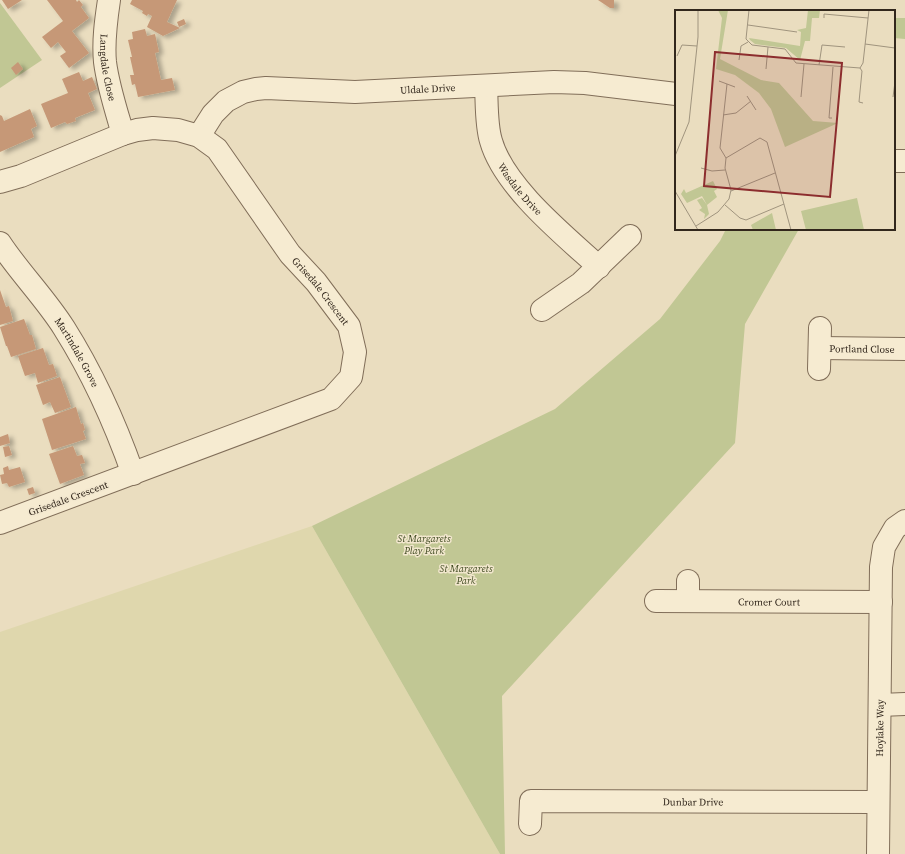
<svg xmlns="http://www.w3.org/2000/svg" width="905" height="854" font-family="'Source Serif 4',serif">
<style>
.farmland{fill:#dfd7ad}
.green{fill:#c1c794}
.building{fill:#c69877;filter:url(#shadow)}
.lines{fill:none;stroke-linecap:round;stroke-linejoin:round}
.minor-casing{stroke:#816e59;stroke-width:24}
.minor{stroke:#f6ebd1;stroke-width:22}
.labels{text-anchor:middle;stroke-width:3;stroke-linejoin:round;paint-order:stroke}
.street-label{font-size:10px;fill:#32271c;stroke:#f2e7ce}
.park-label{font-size:10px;font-style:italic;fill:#434d24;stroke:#f2e7ce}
.inset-road{fill:none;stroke:#a0947e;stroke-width:1}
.view{fill:#8c2d2e;fill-opacity:0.15;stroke:#8c2d2e;stroke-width:2}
.inset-edge{fill:none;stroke:#32271c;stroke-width:2}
</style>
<defs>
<filter id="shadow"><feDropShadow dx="4.5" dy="2.5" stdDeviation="2" flood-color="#0004"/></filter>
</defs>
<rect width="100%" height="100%" fill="#eaddbf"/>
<polygon class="farmland" points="312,526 500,854 0,854 0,632"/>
<g class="green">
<polygon points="0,3 42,60 0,88"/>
<polygon points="894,18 905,18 905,39 894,38"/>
<polygon points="726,229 799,229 745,324 735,443 502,696 505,854 500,854 312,526 555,409 660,319 720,241"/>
</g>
<g class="building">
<polygon points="2,0 22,0 8,9"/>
<polygon points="47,0 76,0 77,2 79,0 83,5 81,7 89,18 72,31 89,53 69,68 60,56 66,52 58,42 51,48 42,37 63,21"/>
<polygon points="132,0 177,0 167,22 180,28 163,36 147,27 152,16 148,14 147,16 142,13 143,11 130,4"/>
<polygon points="598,0 614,0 614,8 610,8"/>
<polygon points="184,19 186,24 179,27 177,22"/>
<polygon points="145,29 147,36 155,34 159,52 155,53 161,80 172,78 175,90 138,97 135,84 132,85 130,75 134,75 130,57 132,57 128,40 133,39 132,32"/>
<polygon points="18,62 23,69 16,75 11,68"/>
<polygon points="79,72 83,81 92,77 97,89 88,93 95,110 75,118 76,121 67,124 65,122 51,128 41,104 68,93 62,79"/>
<polygon points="30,109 37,126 31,129 34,137 0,152 0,115 2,116 4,121"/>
<polygon points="0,290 6,307 9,306 13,321 0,325"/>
<polygon points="24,319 30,335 32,335 36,349 11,357 7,346 6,346 0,327"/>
<polygon points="43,348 49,365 53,364 57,376 38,383 35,373 25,376 18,356"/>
<polygon points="60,377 71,407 55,413 50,402 43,405 36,385"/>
<polygon points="76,407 81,424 83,423 85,430 83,431 86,439 52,450 42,419"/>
<polygon points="8,434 10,443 0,446 0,437"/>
<polygon points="9,446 12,455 5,457 3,447"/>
<polygon points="73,446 77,456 82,455 85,463 80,464 84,475 60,484 49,454"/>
<polygon points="8,466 9,470 20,467 25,482 9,487 7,483 2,484 0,475 4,474 3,468"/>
<polygon points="33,487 35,493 29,495 27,489"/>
</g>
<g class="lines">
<g class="minor-casing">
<g id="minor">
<path id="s1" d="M109,0C106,20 103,41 105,62C108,86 116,110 123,134"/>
<path id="s2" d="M486,86C487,103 486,125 491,141C504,187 564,235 599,267"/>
<path id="s3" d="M199,136L213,114L226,101L243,92L256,89L266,88L355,92L554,82L585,83L676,94"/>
<polyline points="894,161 905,161"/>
<path id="s4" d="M0,182L21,176L123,134L137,130L153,128L178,130L199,136L217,149L290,254L316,282L349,326L355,352L351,377L331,399L0,523"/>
<path id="s5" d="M0,243C19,272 45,298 64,328C93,374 115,423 133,474"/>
<polyline points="542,310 581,283 630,236"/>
<path id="s6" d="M820,348L905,349"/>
<polyline points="819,369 820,328"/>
<polyline points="688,581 688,601"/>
<path id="s7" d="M656,601L881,602"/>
<polyline points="880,705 905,704"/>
<path id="s8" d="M530,824L531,801L878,802"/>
<path id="s9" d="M878,854L881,567L884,547L895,528L905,521"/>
</g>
</g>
<use href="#minor" class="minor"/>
</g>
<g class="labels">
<g class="street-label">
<text dy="4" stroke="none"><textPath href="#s1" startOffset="68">Langdale Close</textPath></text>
<text dy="4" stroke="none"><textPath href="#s3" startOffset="249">Uldale Drive</textPath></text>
<text dy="4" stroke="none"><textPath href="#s2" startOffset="112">Wasdale Drive</textPath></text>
<text dy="4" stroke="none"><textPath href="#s4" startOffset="408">Grisedale Crescent</textPath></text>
<text dy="4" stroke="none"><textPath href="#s6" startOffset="42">Portland Close</textPath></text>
<text dy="4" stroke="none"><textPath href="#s5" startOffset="134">Martindale Grove</textPath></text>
<text transform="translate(68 498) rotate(-20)" y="4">Grisedale Crescent</text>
<text dy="4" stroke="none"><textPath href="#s7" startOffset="113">Cromer Court</textPath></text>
<text dy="4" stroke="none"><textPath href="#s9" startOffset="126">Hoylake Way</textPath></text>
<text dy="4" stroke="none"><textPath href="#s8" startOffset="185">Dunbar Drive</textPath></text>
</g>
<g class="park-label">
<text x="424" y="542">St Margarets<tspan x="424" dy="12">Play Park</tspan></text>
<text x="466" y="572">St Margarets<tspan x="466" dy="12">Park</tspan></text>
</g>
</g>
<g transform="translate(675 10)">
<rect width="220" height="220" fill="#eaddbf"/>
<path d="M43,0H53L45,49L86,70L104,73L138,111L163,113L110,137L96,99L84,83L60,65L41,59L47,8ZM133,0H145L144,8H137L135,31H130L125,50L111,38L80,34L75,30L74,28L125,36L126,22L122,20L131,18ZM38,171L42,179L39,181L42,187L32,195L34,204L29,209L30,204L24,200L27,198L22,190L27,188L32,195L27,186L12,193L6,184L9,179L11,183ZM182,188L189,220H131L126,201ZM97,203L101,220H78L76,215Z" fill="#c1c794"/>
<path class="inset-road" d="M74,0L71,29L77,35L110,39L121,53L185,58M149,8V4L193,8M73,15L122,22M190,34L220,38M2,46L7,35L22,36M64,50L66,36L73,32M144,55L147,35L170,37M185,58L188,53L194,0M185,58L187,61L184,92L188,93M91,59L93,37M44,71L60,77M72,86L81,100M126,87L129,54M218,87L220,72M48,105L61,103L76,91M157,108H154L158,57M0,146L14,112L23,27V0M51,148L45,138L52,74M26,158L37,161L50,160M0,181L23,220M56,181L100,163M50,195L65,208L71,210L109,194M21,216L43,202L54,189L56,180L50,158L51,148L85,128L92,132L116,220"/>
<path class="view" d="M40,42L167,53L155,187L29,176Z"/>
<rect width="220" height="220" class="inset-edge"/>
</g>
</svg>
